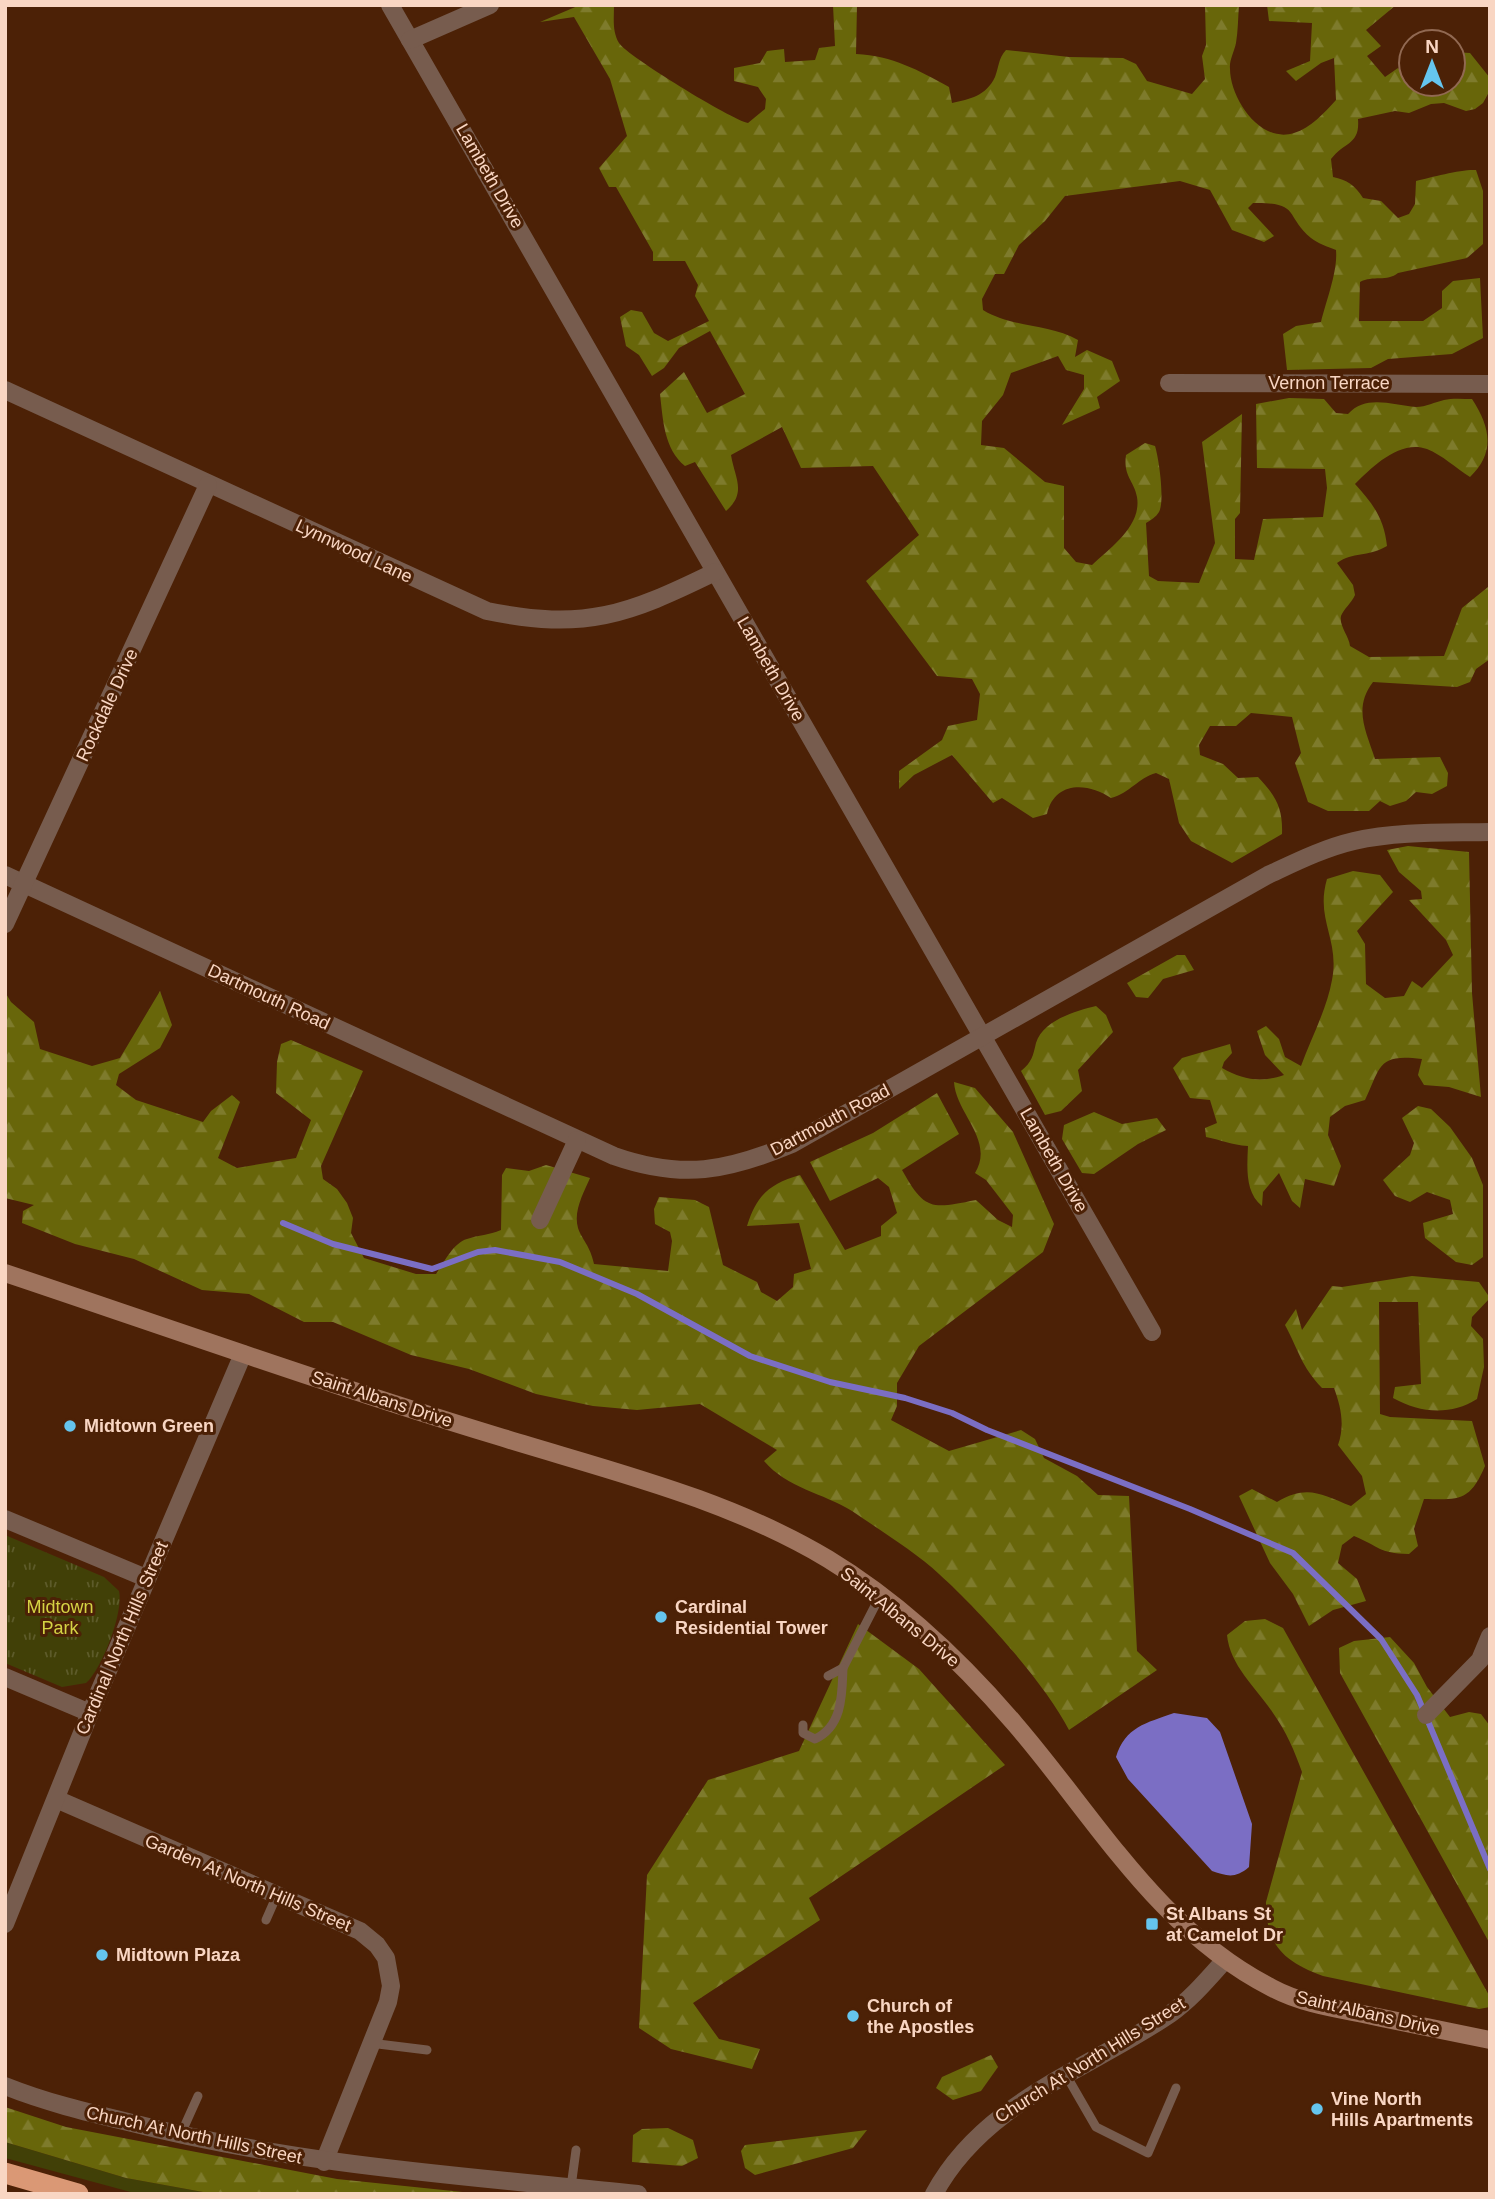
<svg xmlns="http://www.w3.org/2000/svg" width="1495" height="2199" font-family="Arial,sans-serif">
<style>
.green{fill:#414007}
.forest{fill:url(#forest-firs)}
.park{fill:url(#park-tufts)}
.water{fill:#7b6ec4}
.lines{fill:none;stroke-linecap:round;stroke-linejoin:round}
.stream{stroke:#7b6ec4;stroke-width:6}
.lane{stroke:#775c4e;stroke-width:9}
.street{stroke:#775c4e;stroke-width:18}
.secondary{stroke:#9f745e;stroke-width:18}
.highway{stroke:#da9875;stroke-width:21}
.poi-dot{fill:#65c5ee;stroke:#4c2106;stroke-width:2.5}
.labels{text-anchor:middle;stroke-width:6;stroke-linejoin:round;paint-order:stroke}
.street-label{font-size:18px;fill:#f9d6c3;stroke:#4c2106}
.poi-label{font-size:18px;font-weight:bold;fill:#f9d6c3;stroke:#4c2106;text-anchor:start}
.park-label{font-size:18px;fill:#d5d344;stroke:#4c2106}
</style>
<defs>
<pattern id="forest-firs" width="22" height="20" patternUnits="userSpaceOnUse" patternTransform="scale(1.75)"><rect width="22" height="20" fill="#68660a"/><path d="M5 1l3.5 6h-7zM16 11l3.5 6h-7z" fill="#7e7b2c"/></pattern>
<pattern id="park-tufts" width="24" height="20" patternUnits="userSpaceOnUse" patternTransform="scale(1.75)"><rect width="24" height="20" fill="#414007"/><path d="M3 7l-1-3M5 7V3M7 7l1-3M15 17l-1-3M17 17v-4M19 17l1-3" fill="none" stroke="#5d5b2a"/></pattern>
</defs>
<rect width="100%" height="100%" fill="#4c2106"/>
<polygon class="green" points="5,2142 126,2178 214,2194 138,2194 5,2158"/>
<g class="forest">
<path d="M580,5H614C614,18 612,31 619,43C627,56 732,120 748,123L765,109L766,99L758,87L734,81V68L760,63L767,51L784,49L785,62L815,60L819,48L835,46L833,5H857L856,54C893,56 918,70 949,87L952,103C970,99 986,96 995,77C999,67 998,59 1006,50L1069,57L1123,58L1136,64L1147,81L1192,94L1205,79L1202,56L1206,45L1205,5H1239C1238,18 1238,31 1236,43C1234,52 1229,61 1230,69C1230,98 1260,144 1294,133C1311,128 1324,113 1336,100L1334,58L1321,63L1296,81L1286,71L1310,61L1312,23L1269,21L1267,5H1396L1366,30L1381,46L1367,56L1385,77L1398,68L1404,74L1411,71V84H1453V52L1470,53L1490,78V90L1483,103L1475,109L1466,111L1444,103L1431,104L1409,113L1395,111L1358,119C1360,145 1345,141 1331,159L1333,177C1347,180 1355,185 1363,198L1381,201L1398,218L1409,214L1415,204L1416,181C1432,177 1462,169 1476,170L1483,191V244L1467,258L1398,273C1387,282 1373,275 1360,282L1359,321H1423L1442,308V291L1453,281L1480,278L1483,338L1452,354L1388,359L1371,368L1287,370L1283,334L1296,326L1321,322C1326,301 1338,271 1336,250C1328,247 1317,243 1311,238C1284,215 1301,202 1253,203L1248,208L1274,236L1264,242L1232,230L1210,190L1180,181L1065,196L1045,221L1019,245L1004,274H995L982,299L983,310C1012,328 1048,323 1078,340L1075,357L1087,350L1112,361L1120,381L1097,397L1100,408L1062,425L1084,389V375L1066,370L1058,356L1011,373L1003,395L982,421L981,445L1004,448L1045,482L1064,486V548L1076,562L1092,565C1110,548 1142,526 1137,497C1134,480 1123,477 1126,455L1145,443L1155,446C1159,459 1165,501 1159,512C1156,517 1151,520 1146,523L1149,576L1158,581L1199,583L1215,543L1202,442L1242,414L1240,513L1235,519V559L1254,560L1263,519L1323,517L1327,488L1325,469L1257,468L1256,404L1289,398L1324,399L1336,413L1348,414C1366,394 1392,405 1416,407C1426,407 1435,402 1444,400C1452,398 1463,399 1472,399C1491,428 1495,453 1470,477C1456,468 1442,455 1427,449C1400,439 1372,467 1355,484C1373,504 1384,518 1387,546C1366,558 1354,551 1337,563L1353,585L1355,595C1352,602 1343,610 1341,616C1339,626 1349,636 1350,646L1369,657L1444,656L1462,608L1488,587L1490,659L1476,669L1470,682L1457,687L1373,682C1353,708 1366,731 1375,759L1440,757L1448,773L1447,786L1432,794L1416,792L1406,801L1390,806L1380,801L1369,811H1328L1308,802L1295,763L1301,753L1292,717L1251,713L1236,726H1210L1199,745L1200,755L1223,764L1238,778L1258,777C1276,796 1283,808 1282,834L1232,863L1191,841L1179,823L1169,779L1156,773C1138,778 1130,793 1111,798C1088,782 1054,781 1047,814L1033,818L1002,798L993,803L952,755L914,775L899,789V771L942,740L948,726L977,720L980,694L972,679L937,676L866,581L919,535L873,466L801,468L782,427L731,455C735,479 747,492 726,511L695,462L685,466C664,449 663,420 660,394L684,372L707,413L745,394L710,331L679,348L664,368L652,376L639,355L626,346L620,317L631,310L642,312L654,333L668,341L709,321L695,296L698,285L685,261H653V252L616,187H609L599,168L627,136L610,79L574,17L540,22Z"/>
<path d="M1408,846L1469,852L1472,993L1481,1097L1449,1087L1424,1085L1418,1075L1422,1059C1377,1053 1381,1067 1365,1100L1345,1106L1330,1117L1328,1135L1341,1166L1334,1186L1305,1179L1300,1208L1292,1201L1279,1173L1263,1192L1262,1206C1245,1192 1247,1168 1248,1146C1231,1145 1222,1140 1206,1137L1205,1128L1217,1123L1210,1100L1190,1098L1173,1068L1182,1058L1230,1044L1232,1053L1224,1062L1222,1068C1244,1080 1260,1083 1284,1075L1265,1055L1257,1031L1266,1026L1279,1039L1285,1057L1301,1066C1311,1038 1327,1009 1332,980C1340,939 1315,920 1327,879L1353,871L1380,875L1393,892L1357,931L1365,944L1366,984L1385,998L1404,996L1412,981L1422,988L1453,955L1446,940L1409,900L1422,899L1421,891L1399,872L1387,850Z"/>
<polygon points="1177,955 1185,955 1194,970 1163,979 1148,998 1136,997 1127,983"/>
<path d="M160,991L172,1025L160,1048L119,1074L116,1085L136,1100L203,1122L211,1111L232,1095L240,1102L218,1158L237,1168L296,1158L311,1120L276,1093L277,1062L281,1044L291,1040L363,1071L321,1166L323,1179L337,1189L347,1203L353,1218L351,1233L364,1258L416,1274H436C444,1263 453,1243 467,1239C479,1235 489,1235 501,1230L502,1175L506,1168L529,1171L546,1165L590,1178C584,1192 573,1211 578,1228C582,1240 590,1245 594,1264L668,1271L672,1241L670,1232L655,1224L654,1209L659,1197L695,1200L709,1207L723,1265L757,1282L761,1292L777,1301L793,1287L794,1274L811,1269L799,1223L747,1226C757,1195 769,1184 800,1175L845,1250L881,1236V1226L897,1213L889,1187L878,1178L830,1201L810,1162L873,1133L937,1093L959,1134L902,1170C925,1211 931,1209 976,1200L998,1220L1012,1227L1013,1215L986,1180L975,1173C995,1140 956,1114 954,1082L975,1088L1013,1132L1054,1224L1043,1252L919,1346L897,1383V1406L891,1420L949,1451L1021,1430L1035,1439L1044,1458L1077,1476L1098,1495L1129,1496L1137,1651L1157,1670L1069,1730C1045,1683 979,1610 939,1574C917,1553 878,1529 852,1511C823,1493 787,1488 764,1461L777,1450L700,1404L637,1410L593,1406L536,1394L469,1369L411,1355L333,1322H304L249,1294L202,1290L134,1259L75,1244L22,1223L23,1211L34,1205L5,1198V992L11,1002L34,1022L40,1049L92,1066L120,1058Z"/>
<path d="M1096,1006L1106,1015L1113,1032L1078,1070L1082,1091L1061,1111L1045,1115L1021,1071C1032,1062 1033,1056 1036,1043C1043,1020 1076,1011 1096,1006Z"/>
<polygon points="1418,1106 1431,1109 1450,1127 1472,1158 1483,1185 1483,1257 1472,1265 1456,1262 1425,1238 1423,1223 1453,1214 1450,1200 1427,1192 1410,1202 1395,1196 1383,1180 1410,1155 1414,1143 1402,1118"/>
<polygon points="1094,1112 1122,1124 1157,1118 1166,1130 1138,1144 1094,1174 1082,1173 1062,1139 1064,1125"/>
<path d="M1412,1276L1479,1282L1490,1298L1472,1317L1471,1326L1483,1339L1484,1367L1477,1399C1450,1416 1420,1413 1393,1398L1395,1387L1421,1384L1418,1302H1379L1380,1414L1390,1417L1472,1421L1485,1466C1470,1501 1460,1500 1424,1499L1414,1529L1418,1546L1409,1554C1377,1553 1381,1547 1354,1536L1342,1545L1338,1563L1357,1579L1366,1601L1333,1610L1309,1626L1293,1594L1270,1563L1239,1496L1252,1489L1277,1502C1307,1484 1321,1494 1351,1506L1366,1494L1362,1476L1338,1445C1345,1425 1341,1407 1334,1388H1322C1301,1366 1299,1351 1285,1325L1296,1309L1302,1330L1332,1286L1342,1287Z"/>
<path d="M1265,1619L1283,1628L1490,1997V2007L1479,2009L1323,1976C1284,1961 1266,1946 1266,1902L1302,1772C1295,1752 1286,1731 1273,1713C1256,1687 1230,1666 1227,1635L1245,1621Z"/>
<polygon points="858,1624 919,1669 1005,1765 809,1898 820,1920 693,2003 719,2039 760,2049 752,2069 671,2049 639,2028 647,1875 708,1780 799,1751"/>
<polygon points="1390,1637 1414,1663 1427,1687 1450,1717 1469,1712 1481,1714 1490,1726 1490,1944 1340,1673 1339,1648 1354,1641"/>
<polygon points="991,2055 998,2067 981,2091 953,2100 936,2088 942,2077"/>
<polygon points="5,2107 66,2127 337,2179 482,2194 214,2194 126,2178 5,2142"/>
<polygon points="668,2128 693,2140 698,2158 682,2166 632,2162 633,2135 642,2129"/>
<polygon points="867,2130 853,2148 755,2175 745,2168 741,2151 745,2145"/>
</g>
<path class="park" d="M5,1535L104,1577L119,1591C124,1611 102,1669 86,1683L62,1687L5,1663Z"/>
<path class="water" d="M1174,1713L1207,1718L1220,1732L1252,1824L1249,1867C1235,1879 1227,1876 1212,1871L1128,1779L1116,1757C1125,1727 1146,1723 1174,1713Z"/>
<g class="lines">
<polyline class="stream" points="283,1223 333,1244 432,1269 478,1252 495,1250 560,1262 637,1294 750,1356 830,1382 905,1398 952,1413 987,1430 1190,1509 1293,1553 1381,1639 1417,1695 1490,1869"/>
<g class="lane">
<polyline points="828,1676 843,1668 880,1596"/>
<path d="M803,1725V1733L815,1739C843,1726 842,1694 843,1668"/>
<polyline points="266,1920 277,1895"/>
<polyline points="370,2043 427,2050"/>
<polyline points="1066,2075 1096,2127 1148,2153 1176,2088"/>
<polyline points="180,2136 198,2096"/>
<polyline points="571,2187 576,2150"/>
</g>
<g class="street">
<polyline points="390,5 1152,1332"/>
<polyline points="410,40 490,5"/>
<polyline points="1169,383 1490,384"/>
<path d="M5,390L487,611C585,631 627,615 715,572"/>
<path d="M5,875L614,1156C683,1180 727,1171 792,1144L1268,875C1296,862 1324,848 1354,841C1398,831 1445,833 1490,832"/>
<polyline points="5,924 208,485"/>
<polyline points="540,1220 577,1140"/>
<polyline points="5,1519 146,1578"/>
<polyline points="5,1677 90,1713"/>
<polyline points="1426,1715 1480,1660 1490,1636"/>
<polyline points="56,1799 360,1931 377,1945 386,1958 391,1986 388,2002 324,2162"/>
<polyline points="5,1924 90,1713 243,1354"/>
<path d="M5,2086C45,2102 86,2112 128,2122C295,2165 466,2176 638,2194"/>
<path d="M934,2194C984,2101 1088,2070 1170,2014C1191,1999 1207,1980 1224,1961"/>
</g>
<path class="secondary" d="M5,1273C169,1328 332,1386 497,1436C610,1471 726,1498 828,1559C899,1602 962,1662 1015,1724C1096,1818 1158,1930 1272,1988C1300,2003 1332,2008 1363,2014C1405,2023 1447,2031 1490,2040"/>
<polyline class="highway" points="5,2173 78,2194"/>
</g>
<g class="poi-dot">
<circle cx="70" cy="1426" r="7"/>
<circle cx="661" cy="1617" r="7"/>
<rect x="1145" y="1917" width="14" height="14" rx="3.5"/>
<circle cx="102" cy="1955" r="7"/>
<circle cx="853" cy="2016" r="7"/>
<circle cx="1317" cy="2109" r="7"/>
</g>
<g class="labels">
<g class="street-label">
<text transform="translate(490 176) rotate(60)" y="6">Lambeth Drive</text>
<text x="1329" y="389">Vernon Terrace</text>
<text transform="translate(354 551) rotate(25)" y="6">Lynnwood Lane</text>
<text transform="translate(771 669) rotate(60)" y="6">Lambeth Drive</text>
<text transform="translate(107 705) rotate(-65)" y="6">Rockdale Drive</text>
<text transform="translate(269 997) rotate(25)" y="6">Dartmouth Road</text>
<text transform="translate(830 1120) rotate(-28)" y="6">Dartmouth Road</text>
<text transform="translate(1054 1160) rotate(60)" y="6">Lambeth Drive</text>
<text transform="translate(382 1399) rotate(18)" y="6">Saint Albans Drive</text>
<text transform="translate(900 1617) rotate(39)" y="6">Saint Albans Drive</text>
<text transform="translate(122 1638) rotate(-67)" y="6">Cardinal North Hills Street</text>
<text transform="translate(248 1883) rotate(23)" y="6">Garden At North Hills Street</text>
<text transform="translate(1368 2013) rotate(13)" y="6">Saint Albans Drive</text>
<text transform="translate(1090 2060) rotate(-32)" y="6">Church At North Hills Street</text>
<text transform="translate(194 2135) rotate(12)" y="6">Church At North Hills Street</text>
</g>
<g class="poi-label">
<text x="84" y="1432">Midtown Green</text>
<text x="675" y="1613">Cardinal<tspan x="675" dy="21">Residential Tower</tspan></text>
<text x="1166" y="1920">St Albans St<tspan x="1166" dy="21">at Camelot Dr</tspan></text>
<text x="116" y="1961">Midtown Plaza</text>
<text x="867" y="2012">Church of<tspan x="867" dy="21">the Apostles</tspan></text>
<text x="1331" y="2105">Vine North<tspan x="1331" dy="21">Hills Apartments</tspan></text>
</g>
<g class="park-label">
<text x="60" y="1613">Midtown<tspan x="60" dy="21">Park</tspan></text>
</g>
</g>
<rect width="1495" height="2199" fill="none" stroke="#f9d6c3" stroke-width="14"/>
<g transform="translate(1432 63)"><circle r="33" fill="#4c2106" stroke="#916952" stroke-width="2"/>
<path d="M0-5L12 26L0 18L-12 26Z" fill="#65c5ee"/>
<text y="-10" font-size="19" font-weight="bold" text-anchor="middle" fill="#f9d6c3">N</text>
</g>
</svg>
